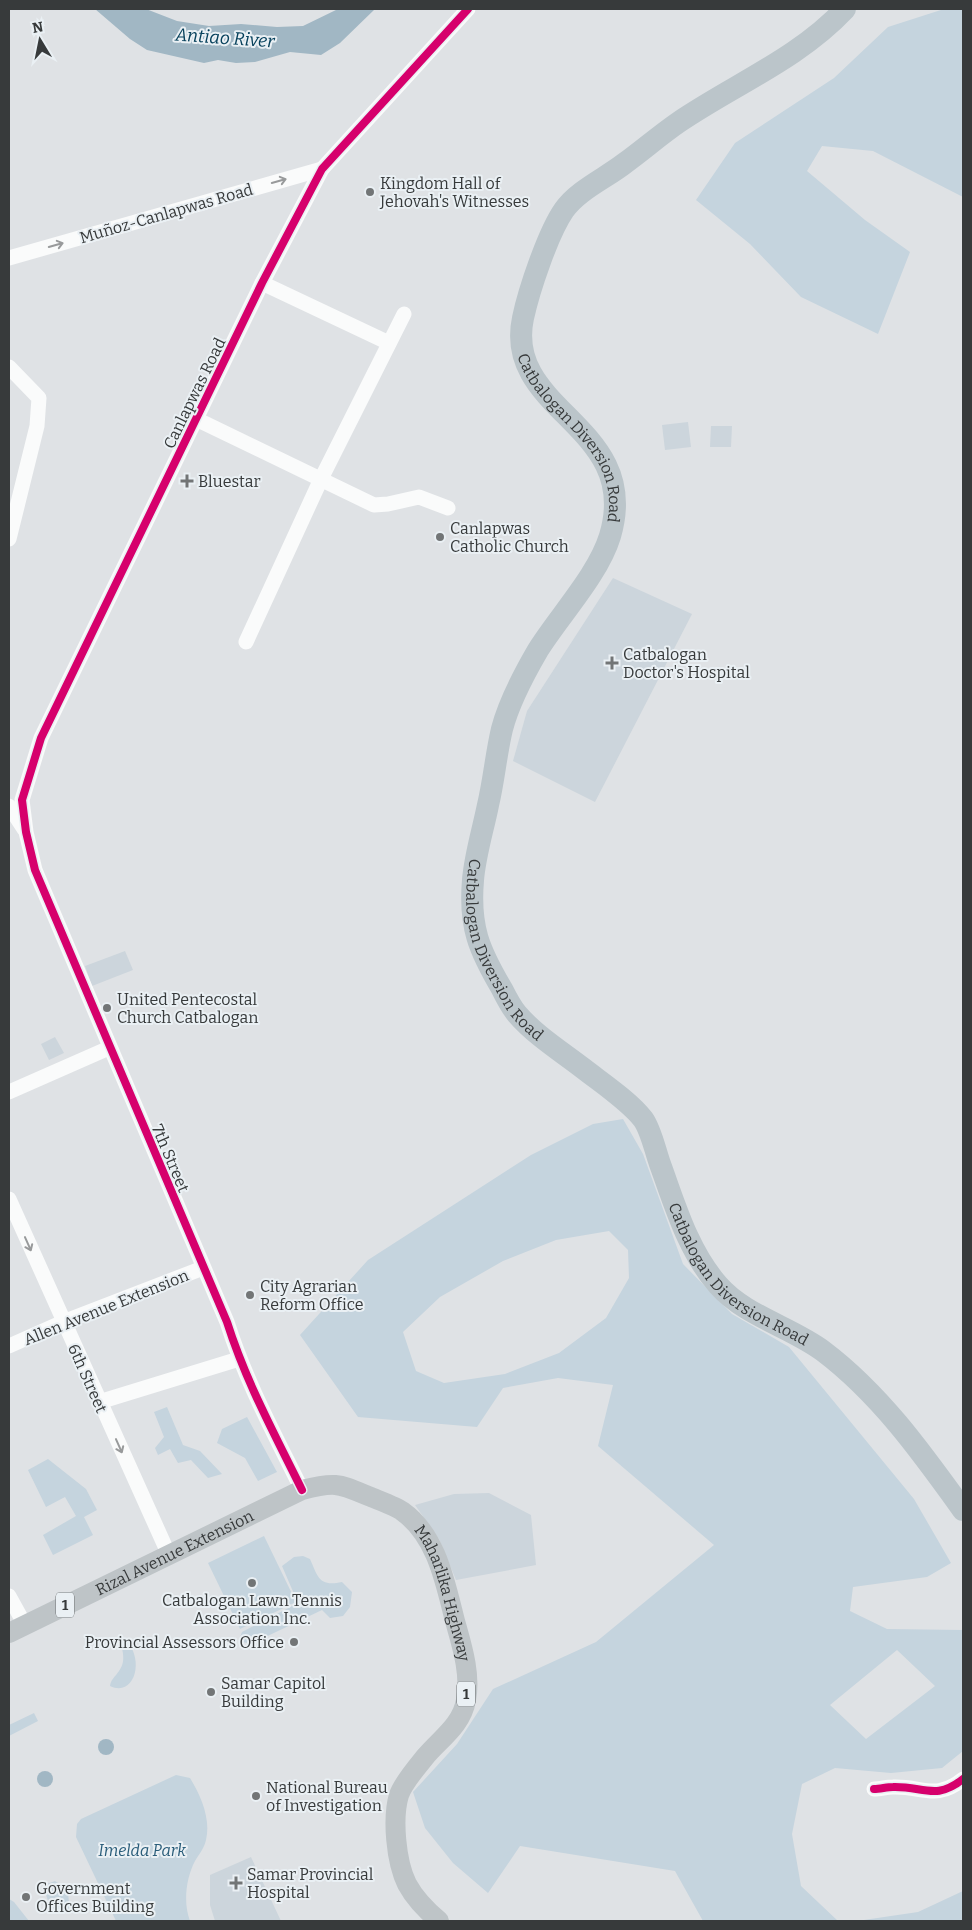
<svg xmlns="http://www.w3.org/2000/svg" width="972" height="1930" font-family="Bitter,serif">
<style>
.built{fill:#ccd5dc}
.green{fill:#c5d4de;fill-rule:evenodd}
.water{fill:#a1b7c4}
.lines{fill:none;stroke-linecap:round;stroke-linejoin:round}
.minor{stroke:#fafbfb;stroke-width:15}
.major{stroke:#bec4c7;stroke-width:20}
.highway{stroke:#bbc5ca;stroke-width:22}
.cycleway-casing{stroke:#eaf0f4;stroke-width:11}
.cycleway{stroke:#d6006c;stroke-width:8}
.oneway{stroke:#989a9b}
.poi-dot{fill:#727576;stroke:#eaf0f4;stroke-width:2}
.labels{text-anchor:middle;stroke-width:4;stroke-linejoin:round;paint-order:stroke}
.shield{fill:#eaf0f4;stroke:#6d7172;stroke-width:1}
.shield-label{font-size:15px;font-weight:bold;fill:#373a3b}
.poi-label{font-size:16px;fill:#373a3b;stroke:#eaf0f4;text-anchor:start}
.street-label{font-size:16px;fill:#373a3b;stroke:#eaf0f4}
.park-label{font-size:16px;font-style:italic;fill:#295c79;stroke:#eaf0f4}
.water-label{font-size:18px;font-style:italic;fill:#06405b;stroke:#eaf0f4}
</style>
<rect width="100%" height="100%" fill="#dfe2e5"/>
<g class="built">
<polygon points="688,422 691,447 665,450 662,425"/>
<polygon points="711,426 732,426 731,447 710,447"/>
<polygon points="613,578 692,614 595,802 513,761 527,711"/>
<polygon points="125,951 133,970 92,986 85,966"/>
<polygon points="55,1037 64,1053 49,1060 41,1044"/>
<polygon points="489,1493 531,1515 536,1565 456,1580 439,1539 415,1505 454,1494"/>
<polygon points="251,1857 281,1921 215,1921 210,1905 210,1875"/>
</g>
<g class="green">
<polygon points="944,9 963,9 963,197 873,151 822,146 807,171 865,220 910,252 878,334 801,297 750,244 696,200 735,143 834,78 888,27"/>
<path d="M623,1119L643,1154L683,1264L732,1314L789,1347L914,1499L951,1563L927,1577L853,1587L850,1611L887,1629L963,1630V1751L942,1768L891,1773L835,1768L802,1784L792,1834L801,1886L838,1921H703L675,1871L520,1846L488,1893L453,1863L425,1828L413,1792L457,1744L493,1689L596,1642L714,1545L598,1446L613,1385L558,1378L503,1388L477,1427L358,1417L300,1335L368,1260L531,1155L593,1124ZM609,1231L628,1250L629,1278L606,1318L559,1353L505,1374L444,1383L416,1371L403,1332L440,1297L503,1261L556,1240ZM897,1650L935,1686L866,1739L830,1705Z"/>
<polygon points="167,1407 183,1445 200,1451 222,1474 208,1478 191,1460 178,1463 170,1449 158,1455 155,1448 164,1437 154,1412"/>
<polygon points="247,1417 277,1472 258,1481 245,1458 217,1443 222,1429"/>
<polygon points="48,1459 86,1489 97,1510 84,1517 93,1535 53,1555 43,1535 76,1516 65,1497 46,1507 28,1470"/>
<polygon points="264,1536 296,1602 240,1629 208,1563"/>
<path d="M303,1556L310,1559C318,1577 319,1587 342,1582L352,1592L350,1607L343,1616L330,1618L322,1610L251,1644L243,1642L240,1637L242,1632L298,1603L282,1566L294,1557Z"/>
<path d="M119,1638H124C146,1658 135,1698 110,1686C111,1679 115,1677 119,1671C127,1661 122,1648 119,1638Z"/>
<polygon points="34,1713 38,1721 9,1736 9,1725"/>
<path d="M176,1775L190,1778C201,1796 211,1819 206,1840C204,1849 199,1854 195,1861C186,1878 183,1903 190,1921H116L76,1837L77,1824L81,1819Z"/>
<path d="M55,1881C70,1890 69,1895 69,1912L59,1914C49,1906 46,1898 44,1885Z"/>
<polygon points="963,1891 963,1921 857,1921 918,1912"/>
<polygon points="9,1899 14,1902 29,1921 9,1921"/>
</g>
<g class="water">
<polygon points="95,9 146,9 177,21 209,26 241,24 277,27 303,26 338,9 375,9 340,43 321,55 290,52 255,62 236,63 218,60 204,63 147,50 130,39"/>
<circle cx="106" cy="1747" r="8"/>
<circle cx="45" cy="1779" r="8"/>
</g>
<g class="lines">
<g class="minor">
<polyline points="9,258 322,169"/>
<polyline points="262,283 389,343"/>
<polyline points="9,367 39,398 37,426 9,539"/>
<polyline points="196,419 374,505 388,504 419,497 448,508"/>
<polyline points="246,642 321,479 404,314"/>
<polyline points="9,806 24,829"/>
<polyline points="9,1092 109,1048"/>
<polyline points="9,1199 169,1555"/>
<polyline points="9,1346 63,1322 203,1268"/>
<polyline points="99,1402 239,1359"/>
<path d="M302,1490C275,1435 246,1382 227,1322L35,870L26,832L22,800L41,738L262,283L322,169L468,9"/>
<polyline points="9,1596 25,1625"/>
<path d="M874,1789C880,1789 887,1787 893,1787C923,1786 936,1801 963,1779"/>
</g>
<path class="major" id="s1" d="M9,1633L302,1490C337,1481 339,1484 371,1497C378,1500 397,1507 402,1511C437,1536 445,1582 455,1621C462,1646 471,1674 466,1700C462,1725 440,1739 425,1757C417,1767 403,1783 399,1795C392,1818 396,1862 407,1884C415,1899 426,1910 439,1921"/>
<path class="highway" id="s2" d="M845,9C798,59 735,84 679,122C660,135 643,150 625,163C606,178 578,190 564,210C548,233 529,290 523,318C503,412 643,425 610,536C598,575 560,615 538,650C524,674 509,702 502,729C496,754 494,780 488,805C483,830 475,855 473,880C469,927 479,950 502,989C506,997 511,1007 517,1014C535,1035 562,1052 584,1069C602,1083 629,1101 643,1119C651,1130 655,1150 660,1164C675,1205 688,1251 718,1285C745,1316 791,1327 823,1351C880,1394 922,1453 963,1510"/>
<g class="cycleway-casing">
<g id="cycleway">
<path d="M302,1490C275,1435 246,1382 227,1322L35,870L26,832L22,800L41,738L262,283L322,169L468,9"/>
<path d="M874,1789C880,1789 887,1787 893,1787C923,1786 936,1801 963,1779"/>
</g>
</g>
<use href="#cycleway" class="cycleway"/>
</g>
<defs><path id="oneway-shaft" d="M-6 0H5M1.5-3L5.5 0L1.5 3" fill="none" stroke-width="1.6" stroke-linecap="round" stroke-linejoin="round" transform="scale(1.25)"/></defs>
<g class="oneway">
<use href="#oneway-shaft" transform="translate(279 181) rotate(-16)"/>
<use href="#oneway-shaft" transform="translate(56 245) rotate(-16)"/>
<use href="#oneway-shaft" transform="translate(28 1244) rotate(66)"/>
<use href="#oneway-shaft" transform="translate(119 1446) rotate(66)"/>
</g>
<g class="poi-dot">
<circle cx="370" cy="192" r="5"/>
<path d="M184.5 473.5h5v5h5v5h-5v5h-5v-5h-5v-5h5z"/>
<circle cx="440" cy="537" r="5"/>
<path d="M609.5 655.5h5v5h5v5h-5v5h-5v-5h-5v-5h5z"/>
<circle cx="107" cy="1008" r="5"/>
<circle cx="250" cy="1295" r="5"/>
<circle cx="252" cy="1583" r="5"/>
<circle cx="294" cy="1642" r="5"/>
<circle cx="211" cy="1692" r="5"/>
<circle cx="256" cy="1796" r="5"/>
<path d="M233.5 1875.5h5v5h5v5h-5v5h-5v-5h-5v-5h5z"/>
<circle cx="26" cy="1897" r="5"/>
</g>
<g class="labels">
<g class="shield">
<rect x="56" y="1592.5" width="18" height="25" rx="4"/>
<rect x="457" y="1681.5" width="18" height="25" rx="4"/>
</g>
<g class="shield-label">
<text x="65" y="1610">1</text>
<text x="466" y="1699">1</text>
</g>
<g class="poi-label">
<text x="380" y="189">Kingdom Hall of<tspan x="380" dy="18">Jehovah's Witnesses</tspan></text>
<text x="198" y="487">Bluestar</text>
<text x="450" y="534">Canlapwas<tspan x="450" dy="18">Catholic Church</tspan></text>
<text x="623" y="660">Catbalogan<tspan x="623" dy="18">Doctor's Hospital</tspan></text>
<text x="117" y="1005">United Pentecostal<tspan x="117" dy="18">Church Catbalogan</tspan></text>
<text x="260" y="1292">City Agrarian<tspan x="260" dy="18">Reform Office</tspan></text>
<text x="252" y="1606" text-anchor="middle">Catbalogan Lawn Tennis<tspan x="252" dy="18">Association Inc.</tspan></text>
<text x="284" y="1648" text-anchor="end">Provincial Assessors Office</text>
<text x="221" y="1689">Samar Capitol<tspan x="221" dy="18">Building</tspan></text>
<text x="266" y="1793">National Bureau<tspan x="266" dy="18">of Investigation</tspan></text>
<text x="247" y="1880">Samar Provincial<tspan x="247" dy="18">Hospital</tspan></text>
<text x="36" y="1894">Government<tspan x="36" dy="18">Offices Building</tspan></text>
</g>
<g class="street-label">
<text transform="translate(166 213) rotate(-16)" y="6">Muñoz-Canlapwas Road</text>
<text transform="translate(194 393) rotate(-64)" y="6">Canlapwas Road</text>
<text dy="6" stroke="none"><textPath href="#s2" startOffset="598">Catbalogan Diversion Road</textPath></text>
<text dy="6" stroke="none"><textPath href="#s2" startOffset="1166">Catbalogan Diversion Road</textPath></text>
<text transform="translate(171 1158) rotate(67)" y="6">7th Street</text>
<text dy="6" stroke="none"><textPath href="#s2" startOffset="1586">Catbalogan Diversion Road</textPath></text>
<text transform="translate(106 1307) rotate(-22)" y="6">Allen Avenue Extension</text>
<text transform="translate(88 1378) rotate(66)" y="6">6th Street</text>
<text dy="6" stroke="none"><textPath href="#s1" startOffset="184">Rizal Avenue Extension</textPath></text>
<text dy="6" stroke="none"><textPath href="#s1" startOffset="526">Maharlika Highway</textPath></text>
</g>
<g class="park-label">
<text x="142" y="1856">Imelda Park</text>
</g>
<g class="water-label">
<text transform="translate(225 38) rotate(4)" y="6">Antiao River</text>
</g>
</g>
<rect width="972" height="1930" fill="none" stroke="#373a3b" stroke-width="20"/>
<g transform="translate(40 40) rotate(350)" stroke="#eaf0f4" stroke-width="4" paint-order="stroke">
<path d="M0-4L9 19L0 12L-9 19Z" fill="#373a3b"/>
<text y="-8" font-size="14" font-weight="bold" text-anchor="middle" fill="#373a3b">N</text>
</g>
</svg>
